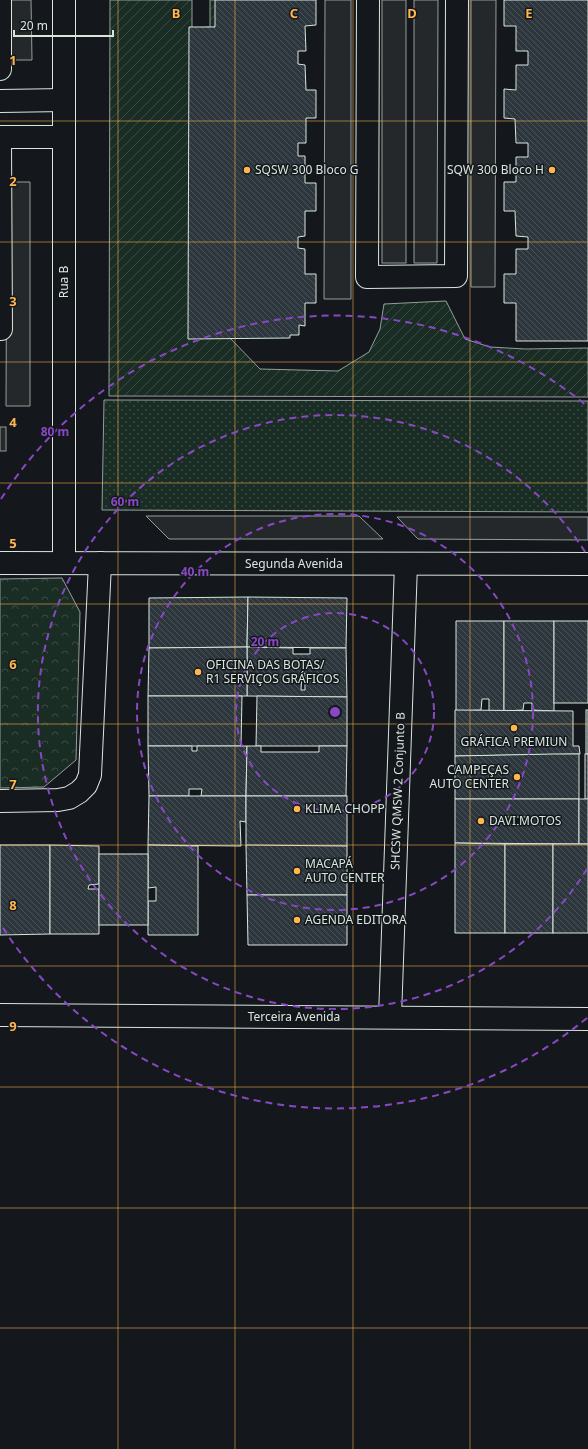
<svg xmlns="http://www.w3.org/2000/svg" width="588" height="1449" font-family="'Noto Sans',sans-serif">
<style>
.grass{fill:url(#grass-dots);stroke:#939e99}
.park{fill:url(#park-crowns);stroke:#939e99}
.garden{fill:url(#garden-furrows);stroke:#939e99}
.parking{fill:#24282b;stroke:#939e99}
.building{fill:url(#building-back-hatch);stroke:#d8e6dc;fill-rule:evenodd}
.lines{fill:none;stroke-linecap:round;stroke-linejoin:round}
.minor-casing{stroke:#d8e6dc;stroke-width:24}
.minor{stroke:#14181c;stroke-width:22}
.grid{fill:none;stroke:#ffb74d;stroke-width:1;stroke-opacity:0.55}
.ring{fill:none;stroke:#8948c3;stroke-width:2;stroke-dasharray:7 5}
.poi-dot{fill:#ffb74d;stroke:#14181c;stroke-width:1.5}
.labels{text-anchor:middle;stroke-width:3;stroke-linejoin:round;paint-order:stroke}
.poi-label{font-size:12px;fill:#d8e6dc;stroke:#14181c;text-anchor:start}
.street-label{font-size:12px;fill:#d8e6dc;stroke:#14181c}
.grid-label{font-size:13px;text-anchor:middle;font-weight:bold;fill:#ffb74d;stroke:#14181c;stroke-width:3;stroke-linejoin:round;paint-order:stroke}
.centre{fill:#8948c3;stroke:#14181c;stroke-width:2}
.ring-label{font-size:12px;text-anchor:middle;font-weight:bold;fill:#8948c3;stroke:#14181c;stroke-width:3;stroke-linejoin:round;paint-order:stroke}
</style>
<defs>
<pattern id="grass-dots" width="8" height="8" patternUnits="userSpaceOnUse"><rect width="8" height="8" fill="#1a2d24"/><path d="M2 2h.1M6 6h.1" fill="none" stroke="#3b4b43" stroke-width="1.8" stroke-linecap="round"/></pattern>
<pattern id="park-crowns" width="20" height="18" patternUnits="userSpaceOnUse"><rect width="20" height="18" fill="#1a2d24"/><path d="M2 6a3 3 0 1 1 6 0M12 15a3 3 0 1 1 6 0" fill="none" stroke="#3b4b43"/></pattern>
<pattern id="garden-furrows" width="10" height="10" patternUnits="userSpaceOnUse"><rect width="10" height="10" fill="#1a2d24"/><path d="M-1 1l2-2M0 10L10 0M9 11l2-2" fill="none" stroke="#3b4b43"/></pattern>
<pattern id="building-back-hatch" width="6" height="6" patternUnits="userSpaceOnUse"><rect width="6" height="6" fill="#2c363c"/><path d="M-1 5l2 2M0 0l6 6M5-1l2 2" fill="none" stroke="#4a5358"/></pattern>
</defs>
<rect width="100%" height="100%" fill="#14181c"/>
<polygon class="grass" points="104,400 588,401 588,512 102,510"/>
<polygon class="park" points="62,578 80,612 76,760 44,787 0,788 0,579"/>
<polygon class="garden" points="110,0 192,0 192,28 210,27 210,0 229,0 228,336 260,369 338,371 369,352 380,329 384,304 446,301 465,339 490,347 525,349 588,348 588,397 109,396"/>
<g class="parking">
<polygon points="6,0 31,0 32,60 6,60"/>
<polygon points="325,0 351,0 351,299 324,299"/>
<rect x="382" y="0" width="24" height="263"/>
<polygon points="414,0 438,0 437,263 414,263"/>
<polygon points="471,0 496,0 495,287 471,287"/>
<polygon points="7,182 30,182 30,406 6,406"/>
<rect x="0" y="427" width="6" height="24"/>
<polygon points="146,516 359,516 383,539 169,539"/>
<polygon points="397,517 588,517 588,540 418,539"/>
</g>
<g class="building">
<polygon points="215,0 316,0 316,25 305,26 306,51 298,51 298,64 305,65 306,90 316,90 316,118 306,118 306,143 298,143 298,156 305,156 305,183 316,183 316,211 305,211 305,236 298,237 298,248 305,249 305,274 316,274 316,303 305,303 305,326 299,325 299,335 290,335 290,338 188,339 189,27 215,27"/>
<polygon points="504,0 588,0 588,341 516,341 516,303 504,303 504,274 516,274 516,249 528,249 528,237 516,236 515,211 504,211 504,182 516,182 516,157 528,157 528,143 516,143 515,119 504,118 504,89 516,90 516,65 528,65 528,51 516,51 516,26 504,26"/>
<polygon points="248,597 247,647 149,648 149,598"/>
<polygon points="248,597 347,598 346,648 247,647"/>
<polygon points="456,621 504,621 504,711 489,711 489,699 482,699 481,710 456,711"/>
<polygon points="504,621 554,621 554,711 532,710 532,703 524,703 523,710 504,711"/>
<rect x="554" y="621" width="34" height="82"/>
<path d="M247,647L293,648V654H310V648H346L347,697L247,696ZM302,673H305V690H301Z"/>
<polygon points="247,647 247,696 148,696 149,648"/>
<polygon points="148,696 242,696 241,746 148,746"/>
<polygon points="257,696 347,697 347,746 256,746"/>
<polygon points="455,710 573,711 573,746 579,746 580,754 455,756"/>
<rect x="586" y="710" width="2" height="44"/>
<polygon points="148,746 192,746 192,751 197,751 197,746 247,746 246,796 201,796 202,789 189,789 189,796 149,796"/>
<polygon points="247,746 261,746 261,752 319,752 319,746 347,746 346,796 246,796"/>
<polygon points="553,754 579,754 579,799 455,799 455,756"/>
<rect x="585" y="754" width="3" height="45"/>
<polygon points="149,796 246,796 246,822 240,821 241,846 148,845"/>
<rect x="246" y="796" width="101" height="50"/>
<path d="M455,799H579V844L455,843ZM507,817H526L527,825L507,824Z"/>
<rect x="579" y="799" width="9" height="45"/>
<polygon points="455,843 505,844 505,933 455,933"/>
<rect x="505" y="844" width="48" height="89"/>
<rect x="553" y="844" width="35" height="89"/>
<polygon points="0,845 50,845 50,934 0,935"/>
<polygon points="50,845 99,846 99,884 89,885 88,889 99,889 99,934 50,934"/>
<polygon points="148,845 198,846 198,935 148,935 148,901 156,901 156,887 148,888"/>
<polygon points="247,845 347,846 347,895 247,895 246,846"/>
<rect x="99" y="854" width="49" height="71"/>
<polygon points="247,895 347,895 347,945 248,945"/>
</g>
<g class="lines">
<g class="minor-casing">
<g id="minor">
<polyline points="64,0 64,563"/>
<polyline points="368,0 367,277 456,276 457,0"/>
<polyline points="0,69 0,0"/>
<polyline points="0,101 64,100"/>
<polyline points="0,137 63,137"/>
<polyline points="0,143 1,329"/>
<polyline points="0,563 588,564"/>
<polyline points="0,801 58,800 69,798 79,792 86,785 90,775 100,563"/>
<polyline points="0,1015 588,1019"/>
<polyline points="390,1017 406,564"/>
</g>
</g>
<use href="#minor" class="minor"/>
</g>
<path class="grid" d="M118,0V1449M235,0V1449M353,0V1449M470,0V1449M0,121H588M0,242H588M0,362H588M0,483H588M0,604H588M0,724H588M0,845H588M0,966H588M0,1087H588M0,1208H588M0,1328H588"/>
<g class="ring">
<circle cx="335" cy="712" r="99"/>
<circle cx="335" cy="712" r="198"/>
<path d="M587 869A297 297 0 1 1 587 555"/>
<path d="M587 1018A396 396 0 0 1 1 925M1 499A396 396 0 0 1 587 406"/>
</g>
<g class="poi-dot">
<circle cx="247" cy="170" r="4"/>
<circle cx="552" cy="170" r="4"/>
<circle cx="198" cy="672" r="4"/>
<circle cx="514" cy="728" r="4"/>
<circle cx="517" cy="777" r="4"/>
<circle cx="297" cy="809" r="4"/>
<circle cx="481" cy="821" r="4"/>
<circle cx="297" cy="871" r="4"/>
<circle cx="297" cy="920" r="4"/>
</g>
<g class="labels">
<g class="poi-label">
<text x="255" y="174">SQSW 300 Bloco G</text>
<text x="544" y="174" text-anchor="end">SQW 300 Bloco H</text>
<text x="206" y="669">OFICINA DAS BOTAS/<tspan x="206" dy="14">R1 SERVIÇOS GRÁFICOS</tspan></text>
<text x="514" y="746" text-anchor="middle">GRÁFICA PREMIUN</text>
<text x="509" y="774" text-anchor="end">CAMPEÇAS<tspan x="509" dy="14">AUTO CENTER</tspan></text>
<text x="305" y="813">KLIMA CHOPP</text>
<text x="489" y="825">DAVI MOTOS</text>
<text x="305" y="868">MACAPÁ<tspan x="305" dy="14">AUTO CENTER</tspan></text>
<text x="305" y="924">AGENDA EDITORA</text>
</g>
<g class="street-label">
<text transform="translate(64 282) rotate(-90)" y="4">Rua B</text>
<text x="294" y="568">Segunda Avenida</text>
<text transform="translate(398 791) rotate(-88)" y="4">SHCSW QMSW 2 Conjunto B</text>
<text x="294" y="1021">Terceira Avenida</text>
</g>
</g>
<g class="grid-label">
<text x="176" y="18">B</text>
<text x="294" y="18">C</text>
<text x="412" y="18">D</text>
<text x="529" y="18">E</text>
<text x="13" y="65">1</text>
<text x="13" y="186">2</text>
<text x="13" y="306">3</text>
<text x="13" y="427">4</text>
<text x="13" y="548">5</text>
<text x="13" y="669">6</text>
<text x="13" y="789">7</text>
<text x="13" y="910">8</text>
<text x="13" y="1031">9</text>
</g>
<circle cx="335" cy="712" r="6" class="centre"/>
<g class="ring-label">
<text x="55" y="436">80 m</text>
<text x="125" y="506">60 m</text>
<text x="195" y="576">40 m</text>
<text x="265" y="646">20 m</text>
</g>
<path d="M14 30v6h99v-6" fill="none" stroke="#d8e6dc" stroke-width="2"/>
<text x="20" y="30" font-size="12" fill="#d8e6dc" stroke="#14181c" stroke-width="3" paint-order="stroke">20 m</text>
</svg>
